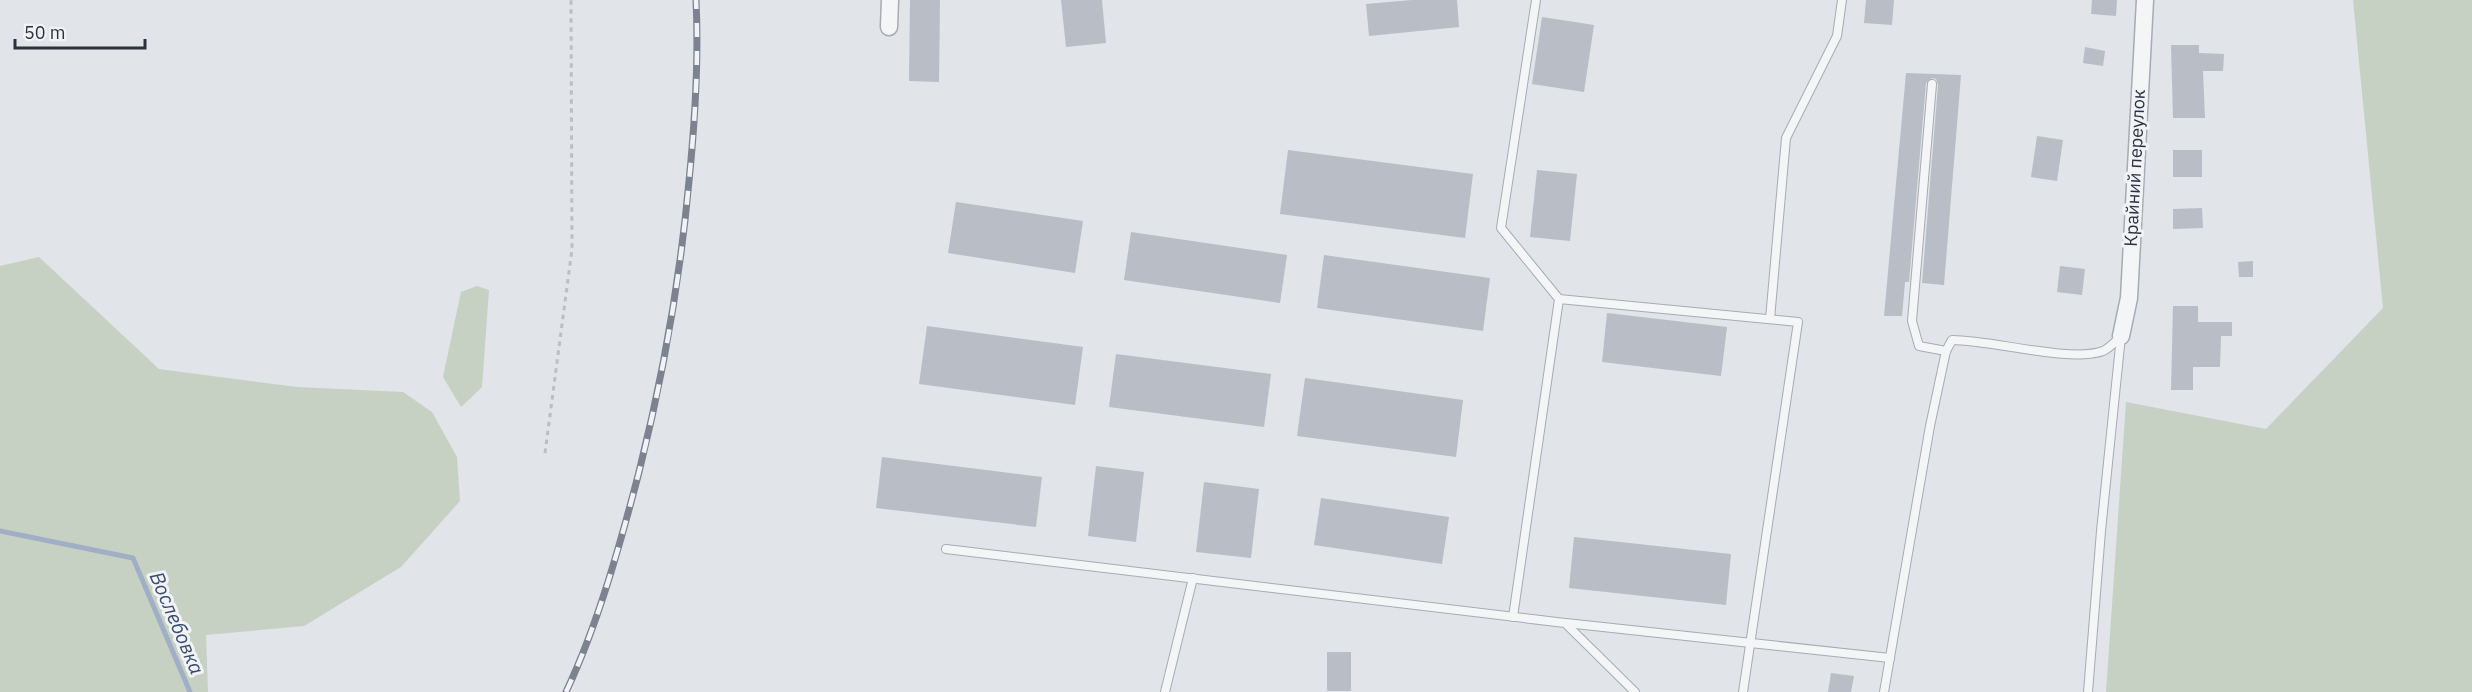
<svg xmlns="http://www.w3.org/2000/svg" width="2472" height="692" font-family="'IBM Plex Sans',sans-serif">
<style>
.green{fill:#c6d1c3}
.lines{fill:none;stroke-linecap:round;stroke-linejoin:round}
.stream{stroke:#a0afc5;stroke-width:5}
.building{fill:#b9bdc5}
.lane-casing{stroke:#a7abb2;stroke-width:10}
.street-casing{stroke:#a7abb2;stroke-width:19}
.path{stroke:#bcbec3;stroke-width:3;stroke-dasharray:4.5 4.5;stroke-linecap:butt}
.lane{stroke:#f4f5f7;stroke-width:8}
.street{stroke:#f4f5f7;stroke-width:16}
.rail-casing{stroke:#7c8290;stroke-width:7}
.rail{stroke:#f1f3f6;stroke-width:4.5;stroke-dasharray:14;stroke-linecap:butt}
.labels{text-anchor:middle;stroke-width:6;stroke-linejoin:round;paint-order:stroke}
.street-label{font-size:18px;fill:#2b313f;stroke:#f1f3f6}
.water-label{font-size:20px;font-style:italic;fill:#394d6e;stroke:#f1f3f6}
</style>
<rect width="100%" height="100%" fill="#e1e4e8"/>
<g class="green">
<polygon points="2353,0 2472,0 2472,692 2106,692 2126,402 2266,429 2383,308"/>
<polygon points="39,257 159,369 297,387 403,392 432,412 457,457 460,501 401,567 304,626 206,635 208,692 0,692 0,266"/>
<polygon points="477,286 489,290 482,387 461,407 443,377 461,292"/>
</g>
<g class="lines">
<polyline class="stream" points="0,531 133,558 190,692"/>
</g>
<g class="building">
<polygon points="910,0 940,0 939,82 909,81"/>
<polygon points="1061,0 1102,0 1106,43 1066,47"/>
<polygon points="1412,0 1457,0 1459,27 1369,36 1366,4"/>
<polygon points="1866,0 1894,0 1892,25 1864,23"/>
<polygon points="2092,0 2117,0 2116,16 2091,14"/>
<polygon points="1542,17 1594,25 1584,92 1532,84"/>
<polygon points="2171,45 2199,45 2199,53 2224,54 2223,71 2203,71 2205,118 2173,118"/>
<polygon points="2085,47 2105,51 2103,66 2083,63"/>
<polygon points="1906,73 1961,75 1944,285 1922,283 1938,85 1936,79 1932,78 1926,83 1909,282 1905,282 1902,316 1884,316"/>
<polygon points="2037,136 2063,140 2057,181 2031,177"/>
<polygon points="1288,150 1473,174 1465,238 1280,214"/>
<rect x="2173" y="150" width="29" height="27"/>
<polygon points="1537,170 1577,174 1570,241 1530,237"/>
<polygon points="956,202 1083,221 1075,273 948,253"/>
<polygon points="2202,208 2203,228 2173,229 2173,209"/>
<polygon points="1131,232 1287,255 1280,303 1124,280"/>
<polygon points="1324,255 1490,278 1483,331 1317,308"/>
<polygon points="2253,261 2253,277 2239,277 2238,262"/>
<polygon points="2060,266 2085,269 2082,295 2057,292"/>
<polygon points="2173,306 2198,306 2198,322 2232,322 2232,336 2221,336 2220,367 2193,367 2193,390 2171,390"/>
<polygon points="1607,313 1727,327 1721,376 1602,362"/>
<polygon points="927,326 1083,347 1075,405 919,384"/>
<polygon points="1116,354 1271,374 1264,427 1109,407"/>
<polygon points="1305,378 1463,400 1456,457 1297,436"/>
<polygon points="882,457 1042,477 1036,527 876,508"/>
<polygon points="1096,466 1144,472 1136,542 1088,536"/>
<polygon points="1204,482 1259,489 1251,558 1196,552"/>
<polygon points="1321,498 1449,517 1442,564 1314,545"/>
<polygon points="1574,537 1731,554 1726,605 1569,588"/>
<rect x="1327" y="652" width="24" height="39"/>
<polygon points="1831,673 1854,676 1851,692 1828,692"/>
</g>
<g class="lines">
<g class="lane-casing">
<g id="lane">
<polyline points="1932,84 1912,321 1919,346 1946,351"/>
<polyline points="1559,299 1798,322 1743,692"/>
<polyline points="1770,319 1786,138 1837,36 1842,0"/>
<polyline points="946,549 1565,623 1635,692"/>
<polyline points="1513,617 1559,299 1501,228 1536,0"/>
<polyline points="1566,623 1890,658"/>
<polyline points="1165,692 1193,578"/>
<path d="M1884,692L1930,426L1946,351L1952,340C1993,340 2070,363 2103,351C2110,348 2116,341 2121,336"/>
<polyline points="2088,692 2101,531 2121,336"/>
</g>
</g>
<g class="street-casing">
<g id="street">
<polyline points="889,27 890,0"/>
<polyline points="2121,336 2129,298 2145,0"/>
</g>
</g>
<polyline class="path" points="545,453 572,249 571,0"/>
<use href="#lane" class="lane"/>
<use href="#street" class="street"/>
<g class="rail-casing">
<path id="rail" d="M566,692C598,624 620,545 639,472C663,376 680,281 689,181C695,121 699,61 696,0"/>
</g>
<use href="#rail" class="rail"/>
</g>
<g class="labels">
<g class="street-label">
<text transform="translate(2135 168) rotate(-87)" y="6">Крайний переулок</text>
</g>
<g class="water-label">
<text transform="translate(177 623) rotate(67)" y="7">Вослебовка</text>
</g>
</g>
<path d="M15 39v9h130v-9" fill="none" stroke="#2b313f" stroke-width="3"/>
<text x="24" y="39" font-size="18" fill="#2b313f" stroke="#f1f3f6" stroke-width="4.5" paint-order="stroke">50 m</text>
</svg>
